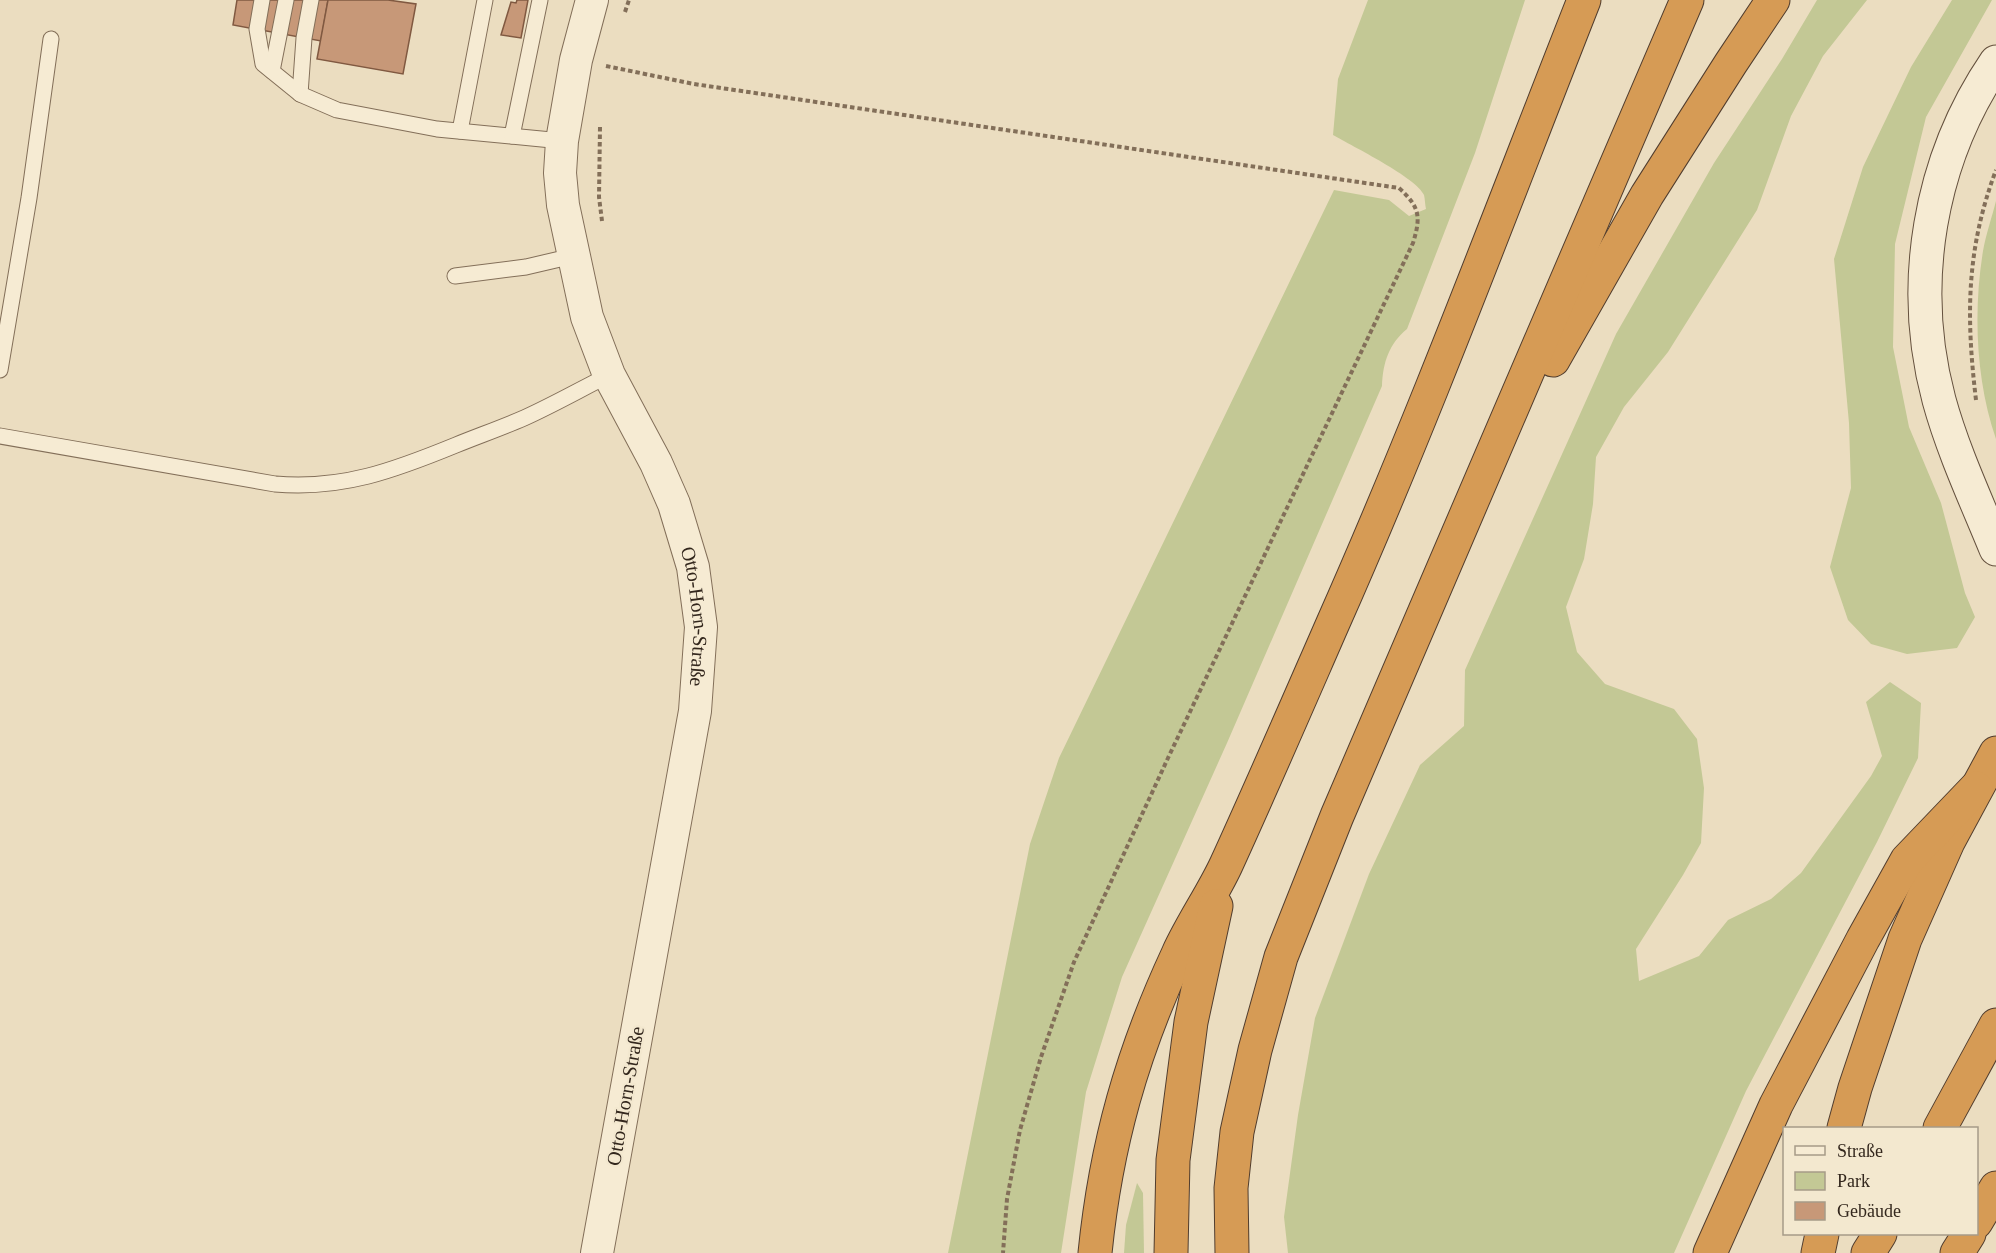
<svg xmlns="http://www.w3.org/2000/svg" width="1996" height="1253" font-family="Georgia,serif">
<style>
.green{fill:#c3c895}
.building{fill:#c79878;stroke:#805941;stroke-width:1.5}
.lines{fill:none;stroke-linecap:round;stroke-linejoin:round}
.lane-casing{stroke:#836f59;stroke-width:17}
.street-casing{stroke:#836f59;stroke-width:34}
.secondary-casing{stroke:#64503d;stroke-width:35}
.highway-casing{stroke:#513d2e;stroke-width:35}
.path{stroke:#836f59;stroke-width:4;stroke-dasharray:4.5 3;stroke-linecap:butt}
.lane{stroke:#f6ebd3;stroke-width:15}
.street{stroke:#f6ebd3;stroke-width:32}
.secondary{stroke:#f6ebd3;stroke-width:33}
.highway{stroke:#d69b55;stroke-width:33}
.labels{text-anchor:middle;stroke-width:4.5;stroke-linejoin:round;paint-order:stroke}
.street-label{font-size:20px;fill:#33271d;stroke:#f3e8cf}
</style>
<rect width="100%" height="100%" fill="#ebddc0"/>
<g class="green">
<path d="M1368,0H1525L1475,153L1407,329C1389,344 1383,362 1382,386L1227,743L1122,977L1086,1092L1061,1253H948L1030,844L1059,758L1334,190L1389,200L1409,216L1426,209C1425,205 1425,199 1424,195C1417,178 1352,146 1333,135L1338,79Z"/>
<polygon points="1817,0 1867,0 1823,56 1791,116 1757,210 1668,352 1624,407 1596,457 1593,504 1584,559 1566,607 1577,652 1605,684 1674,709 1697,739 1704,788 1701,843 1683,875 1636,949 1639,981 1699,956 1728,920 1771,899 1801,873 1871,776 1882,756 1866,702 1890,682 1921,703 1918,758 1877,842 1746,1091 1674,1253 1288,1253 1284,1217 1298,1115 1315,1018 1369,874 1420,765 1464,726 1465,670 1616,334 1714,163 1782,59"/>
<polygon points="1952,0 1992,0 1926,117 1895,244 1893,347 1909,427 1941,503 1965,593 1975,617 1957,648 1907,654 1871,644 1848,620 1830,567 1851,488 1849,423 1834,259 1863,167 1911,67"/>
<path d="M1996,201V439C1976,381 1973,312 1983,251C1986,234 1992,217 1996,201Z"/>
<polygon points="1137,1183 1143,1193 1144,1253 1124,1253 1126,1225"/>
</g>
<g class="building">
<polygon points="237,0 328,0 321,41 233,25"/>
<polygon points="328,0 388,0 416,4 403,74 317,59"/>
<polygon points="517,0 528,0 521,38 501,35 511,2 516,3"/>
</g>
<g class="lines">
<g class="lane-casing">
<g id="lane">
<polyline points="262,0 257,29 263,64 300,94 337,110 437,129 562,141"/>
<polyline points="272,71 286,0"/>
<polyline points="300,94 304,38 311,0"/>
<polyline points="460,131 485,0"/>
<polyline points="512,136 540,0"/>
<polyline points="455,276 526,267 573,256"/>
<polyline points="0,370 29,198 51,39"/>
<path d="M0,436L275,484C342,490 395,470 456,445C478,436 501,428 524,418C553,405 581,389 609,375"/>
</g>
</g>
<g class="street-casing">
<g id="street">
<path id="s1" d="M592,0L576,60L562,141L560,173L563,205L587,317L609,375L656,463L674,504L693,567L701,627L695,711L597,1253"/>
</g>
</g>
<g class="secondary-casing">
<path id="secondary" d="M1996,62C1929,160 1908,285 1939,400C1953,451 1976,500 1996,549"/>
</g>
<g class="highway-casing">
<g id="highway">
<polyline points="1553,360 1647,195 1731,63 1773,0"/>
<polyline points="1844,1128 1855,1088 1905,939 1948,842 1996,753"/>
<polyline points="1940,1128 1996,1025"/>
<polyline points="1976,1222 1996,1188"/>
<path d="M1095,1253C1106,1144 1132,1053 1178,954C1192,923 1212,895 1226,865C1263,784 1298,703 1333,623C1424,418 1502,208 1584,0"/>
<polyline points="1171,1253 1173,1160 1191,1022 1216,906"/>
<polyline points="1232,1253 1231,1188 1237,1132 1255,1050 1281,957 1337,816 1687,0"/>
<polyline points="1710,1253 1776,1105 1863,939 1907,860 1976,788"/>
<polyline points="1818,1253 1822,1234"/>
<polyline points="1868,1253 1880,1234"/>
<polyline points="1957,1253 1969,1234"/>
</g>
</g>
<g class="path">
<polyline points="625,12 629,0"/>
<path d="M606,66L694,84L1399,188C1420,207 1421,217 1413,243L1168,758L1074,962L1041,1057L1020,1130L1007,1199L1003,1253"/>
<polyline points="600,127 599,197 602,221"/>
<path d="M1976,400C1966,316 1966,250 1996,170"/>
</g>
<use href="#lane" class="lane"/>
<use href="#street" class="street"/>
<use href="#secondary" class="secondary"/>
<use href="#highway" class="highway"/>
</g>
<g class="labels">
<g class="street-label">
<text dy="7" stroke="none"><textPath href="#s1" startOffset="645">Otto-Horn-Straße</textPath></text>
<text transform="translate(625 1096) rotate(-80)" y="7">Otto-Horn-Straße</text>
</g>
</g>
<rect x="1783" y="1127" width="195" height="108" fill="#f3e8cf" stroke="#a69b88" stroke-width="1.5"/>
<rect x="1795" y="1146" width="30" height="9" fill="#f6ebd3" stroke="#a69b88" stroke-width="1.5"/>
<text x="1837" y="1157" font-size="18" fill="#33271d">Straße</text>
<rect x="1795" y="1172" width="30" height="18" fill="#c3c895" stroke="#a69b88" stroke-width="1.5"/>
<text x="1837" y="1187" font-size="18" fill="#33271d">Park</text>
<rect x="1795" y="1202" width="30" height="18" fill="#c79878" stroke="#a69b88" stroke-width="1.5"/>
<text x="1837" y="1217" font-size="18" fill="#33271d">Gebäude</text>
</svg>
